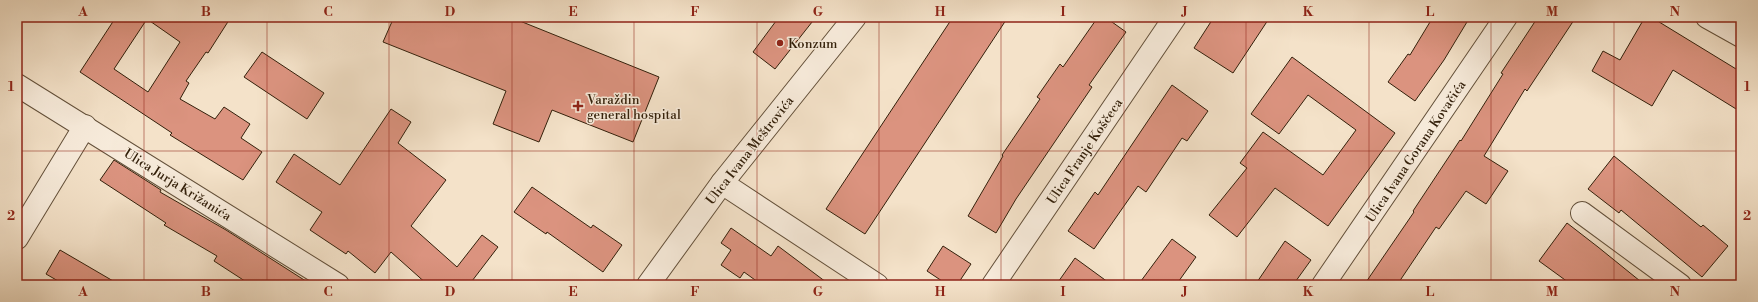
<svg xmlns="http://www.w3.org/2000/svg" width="1758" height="302" font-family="'Libre Bodoni',serif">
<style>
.building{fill:#db937f;stroke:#33200b;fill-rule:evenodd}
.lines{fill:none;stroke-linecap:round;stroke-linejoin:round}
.minor-casing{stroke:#63503a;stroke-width:24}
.minor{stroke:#f8ecdc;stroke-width:22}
.grid{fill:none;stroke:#8f2418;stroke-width:1;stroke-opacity:0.55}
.poi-dot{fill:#8f2418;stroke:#f8ecdc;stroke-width:1.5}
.labels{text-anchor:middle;stroke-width:3;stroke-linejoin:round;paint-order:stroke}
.poi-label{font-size:13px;fill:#33200b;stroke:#f8ecdc;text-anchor:start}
.street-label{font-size:13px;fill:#33200b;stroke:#f8ecdc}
.neatline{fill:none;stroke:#8f2418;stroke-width:1.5}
.grid-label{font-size:13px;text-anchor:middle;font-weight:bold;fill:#8f2418}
</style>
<rect width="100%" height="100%" fill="#f4e2c9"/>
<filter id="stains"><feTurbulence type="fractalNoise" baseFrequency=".005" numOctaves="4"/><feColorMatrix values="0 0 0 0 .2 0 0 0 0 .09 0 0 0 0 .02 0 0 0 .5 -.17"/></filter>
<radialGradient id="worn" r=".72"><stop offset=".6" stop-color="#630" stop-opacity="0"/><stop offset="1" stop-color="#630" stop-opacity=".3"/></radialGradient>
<g class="building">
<path d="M116,17H231L208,53L206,52L186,81L189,83L180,99L215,119L224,107L250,124L241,138L262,152L243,180L170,135L172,133L80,72ZM147,19L180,42L148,92L114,69Z"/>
<polygon points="394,17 510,17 659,77 633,142 552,110 539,142 493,124 506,91 383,42"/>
<polygon points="779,17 816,17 775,69 753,52"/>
<polygon points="953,17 1008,17 865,234 826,209"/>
<polygon points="1098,17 1105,17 1126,32 1089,85 1092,87 1016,199 996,233 968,216 1003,156 1002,155 1040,99 1037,97 1060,64 1063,67"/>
<polygon points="1214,17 1270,17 1233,73 1194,48"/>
<polygon points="1433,17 1470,17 1444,60 1415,101 1388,82 1408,54 1410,55"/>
<polygon points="1538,17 1576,17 1527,91 1525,89 1484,156 1508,171 1486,204 1466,191 1439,229 1436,227 1397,285 1364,285 1414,212 1413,211 1460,140 1461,141 1503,74 1501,73"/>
<polygon points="1645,17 1651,17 1741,72 1741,112 1673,70 1652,106 1592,71 1603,51 1620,60"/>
<polygon points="262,52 324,93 307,119 244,77"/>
<polygon points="1292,57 1395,133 1328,226 1275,188 1237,237 1209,215 1247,168 1240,163 1263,132 1323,175 1356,130 1308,95 1279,134 1251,114"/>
<polygon points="1172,85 1208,111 1187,141 1182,138 1146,192 1138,186 1094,249 1068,231 1095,192 1098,195"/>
<polygon points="391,109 411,122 398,143 446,180 411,226 457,267 482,235 498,247 472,281 478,285 428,285 391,252 375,273 348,251 346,254 310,230 322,212 276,182 294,154 340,185"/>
<polygon points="1614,156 1701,227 1703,225 1728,246 1702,277 1621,210 1619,213 1588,189"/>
<polygon points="114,160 161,190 160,192 226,230 312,285 251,285 214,261 217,256 164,225 166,223 100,180"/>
<polygon points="532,187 591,228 593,225 622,245 603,272 547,232 546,234 514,212"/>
<polygon points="1567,223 1598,247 1645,285 1572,285 1539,261"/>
<polygon points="731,228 771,256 778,246 830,285 762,285 744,272 740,278 721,265 731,250 721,243"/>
<polygon points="1172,239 1196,257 1176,285 1138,285"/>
<polygon points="1285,241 1311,260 1293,285 1255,285"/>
<polygon points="943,246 971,264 957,285 948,285 927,271"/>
<polygon points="60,250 120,285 65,285 46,274"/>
<polygon points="1075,258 1112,285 1056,285"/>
</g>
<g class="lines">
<g class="minor-casing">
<g id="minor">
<polyline points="1707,17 1741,36"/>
<polyline points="17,85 338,285"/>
<polyline points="722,183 877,285"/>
<polyline points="1582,213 1680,285"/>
<polyline points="17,238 85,126"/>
<polyline points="648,285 722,183 855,17"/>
<polyline points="993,285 1175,17"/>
<polyline points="1323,285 1506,17"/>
</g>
</g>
<use href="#minor" class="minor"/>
</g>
<path class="grid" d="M144,17V285M267,17V285M389,17V285M512,17V285M634,17V285M757,17V285M879,17V285M1001,17V285M1124,17V285M1246,17V285M1369,17V285M1491,17V285M1614,17V285M17,151H1741"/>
<g class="poi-dot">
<circle cx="780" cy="43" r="4"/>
<path d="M576 100h4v4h4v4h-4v4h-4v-4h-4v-4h4z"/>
</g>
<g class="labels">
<g class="poi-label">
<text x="788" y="48">Konzum</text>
<text x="587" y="104">Varaždin<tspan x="587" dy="15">general hospital</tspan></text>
</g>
<g class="street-label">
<text transform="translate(749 150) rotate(-52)" y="5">Ulica Ivana Meštrovića</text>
<text transform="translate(1084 151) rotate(-56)" y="5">Ulica Franje Koščeca</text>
<text transform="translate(1415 151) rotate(-56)" y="5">Ulica Ivana Gorana Kovačića</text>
<text transform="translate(178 184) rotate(32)" y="5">Ulica Jurja Križanića</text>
</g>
</g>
<rect width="1758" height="302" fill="none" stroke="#f4e2c9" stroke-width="44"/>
<rect x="22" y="22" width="1714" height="258" class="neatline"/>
<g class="grid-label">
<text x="83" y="16">A</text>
<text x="206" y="16">B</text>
<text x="328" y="16">C</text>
<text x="450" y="16">D</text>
<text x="573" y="16">E</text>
<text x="695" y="16">F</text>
<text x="818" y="16">G</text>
<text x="940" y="16">H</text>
<text x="1063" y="16">I</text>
<text x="1185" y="16">J</text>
<text x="1308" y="16">K</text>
<text x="1430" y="16">L</text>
<text x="1552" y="16">M</text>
<text x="1675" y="16">N</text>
<text x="11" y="91">1</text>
<text x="1747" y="91">1</text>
<text x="11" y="220">2</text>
<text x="1747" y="220">2</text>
<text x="83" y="296">A</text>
<text x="206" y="296">B</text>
<text x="328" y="296">C</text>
<text x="450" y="296">D</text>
<text x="573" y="296">E</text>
<text x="695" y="296">F</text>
<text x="818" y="296">G</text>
<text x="940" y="296">H</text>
<text x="1063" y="296">I</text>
<text x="1185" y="296">J</text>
<text x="1308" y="296">K</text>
<text x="1430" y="296">L</text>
<text x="1552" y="296">M</text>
<text x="1675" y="296">N</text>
</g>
<rect width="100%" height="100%" filter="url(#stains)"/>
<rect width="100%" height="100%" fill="url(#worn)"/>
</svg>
